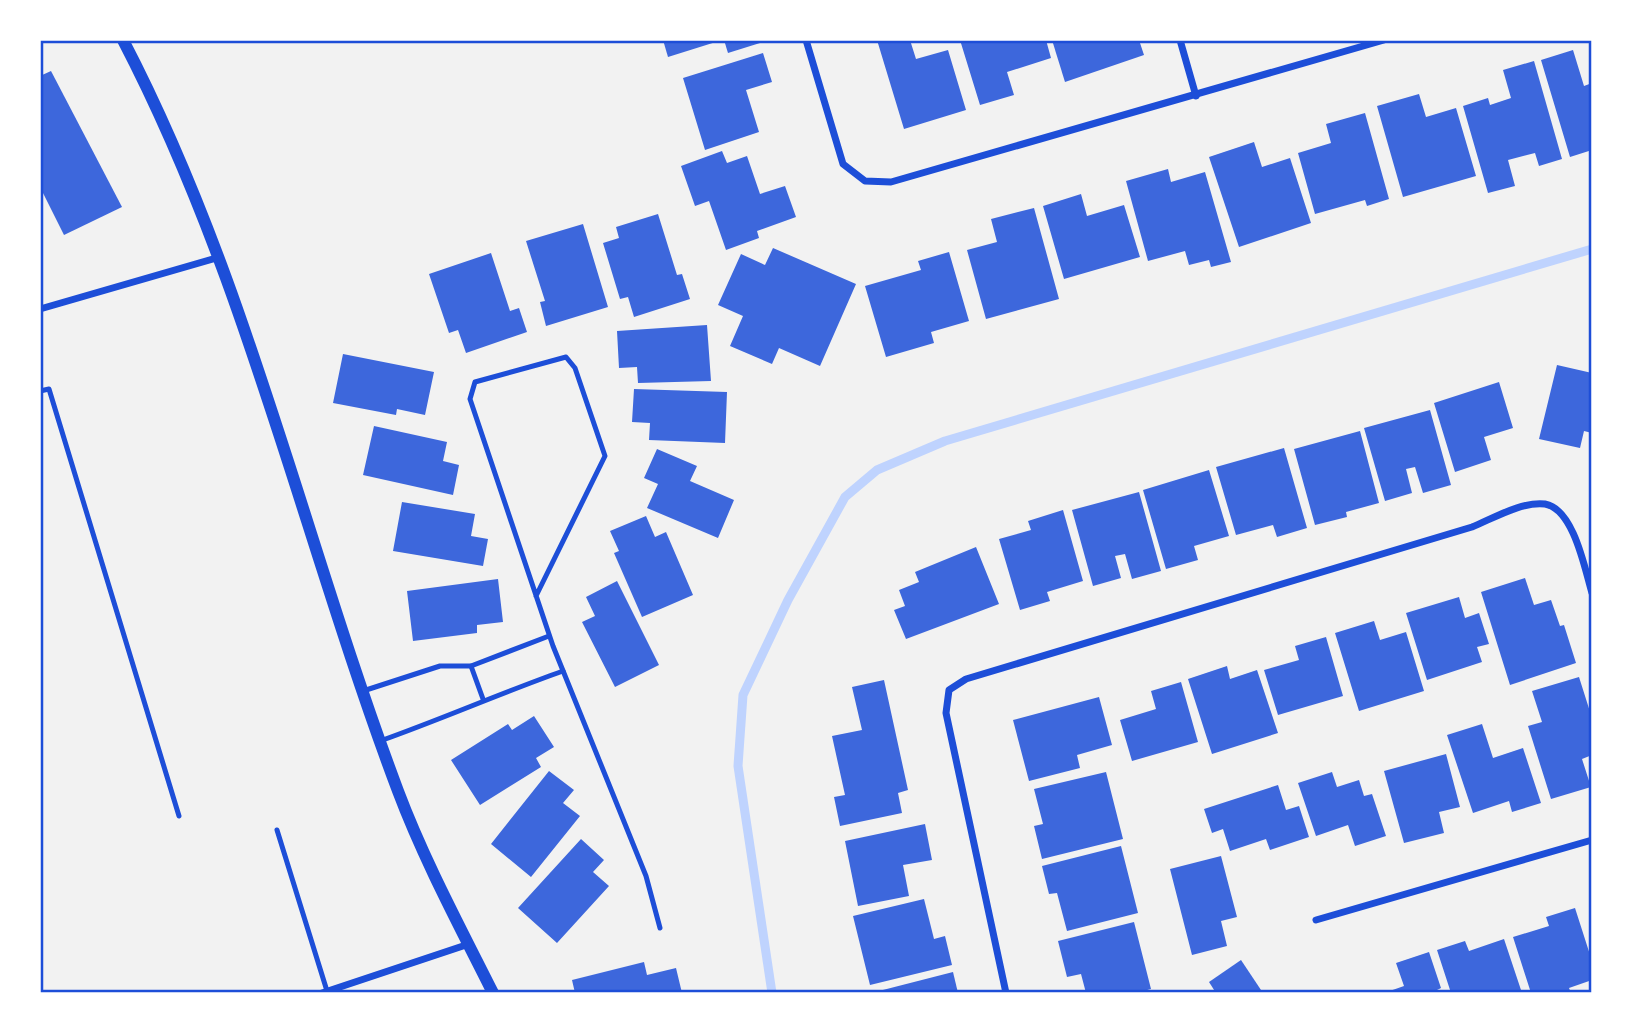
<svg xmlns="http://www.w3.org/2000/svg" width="1632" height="1033" font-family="'Roboto Condensed',sans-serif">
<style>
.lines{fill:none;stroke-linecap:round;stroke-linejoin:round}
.stream{stroke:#bfd3fe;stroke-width:9}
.building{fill:#3d67dc}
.service{stroke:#1d4ed8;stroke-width:5}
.minor{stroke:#1d4ed8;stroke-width:7}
.tertiary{stroke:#1d4ed8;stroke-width:12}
.neatline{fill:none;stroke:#1d4ed8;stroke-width:2.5}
</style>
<rect width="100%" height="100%" fill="#f2f2f2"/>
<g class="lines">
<polyline class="stream" points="772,993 738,766 743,695 788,600 845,497 877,470 945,441 1592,249"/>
</g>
<g class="building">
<polygon points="663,40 719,40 719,41 668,57"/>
<polygon points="724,40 759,40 760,43 728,53"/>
<polygon points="877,40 910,40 916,59 948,50 966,110 904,129"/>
<polygon points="960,40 1046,40 1051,58 1007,72 1014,95 980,105"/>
<polygon points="1052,40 1139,40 1144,55 1065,82"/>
<polygon points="1573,50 1584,86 1592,83 1592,150 1570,157 1541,60"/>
<polygon points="763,53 772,82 746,90 759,132 705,150 683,78"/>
<polygon points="1534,61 1562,159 1539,166 1535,153 1508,160 1515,186 1488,193 1463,106 1488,98 1490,105 1511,98 1503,70"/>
<polygon points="51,71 122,207 64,235 40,187 40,76"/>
<polygon points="1419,94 1426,117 1456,108 1476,176 1403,197 1377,106"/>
<polygon points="1365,113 1389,199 1367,206 1365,200 1315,214 1298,153 1331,143 1326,124"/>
<polygon points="1254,142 1262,167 1290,158 1311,223 1239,247 1209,157"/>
<polygon points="722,151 727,163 747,156 760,194 785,186 796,217 757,231 759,238 726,250 709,201 695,206 681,166"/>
<polygon points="1168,169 1171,182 1205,172 1231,262 1211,267 1209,260 1189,265 1185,251 1148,261 1126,181"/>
<polygon points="1081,194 1087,216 1124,205 1140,257 1064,279 1043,206"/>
<polygon points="1034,208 1059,299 986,319 967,250 997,242 991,219"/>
<polygon points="658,214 677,275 682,274 690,299 634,317 628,297 620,299 603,243 619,238 616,227"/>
<polygon points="583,224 608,307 546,326 540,302 545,301 526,241"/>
<polygon points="773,248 856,284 820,366 779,348 772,364 730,346 743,316 718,305 741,254 765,265"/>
<polygon points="949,252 969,321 931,332 934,343 886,357 865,286 921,270 918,261"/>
<polygon points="491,253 510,311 519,308 527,332 466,353 458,330 449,333 429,274"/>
<polygon points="707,325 711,381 638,383 637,367 619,368 617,331"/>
<polygon points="343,354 434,372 425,415 397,409 396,415 333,403"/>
<polygon points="1557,365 1592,373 1592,433 1584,431 1580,448 1539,439"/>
<polygon points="1499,382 1513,428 1484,437 1491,460 1455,472 1434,403"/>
<polygon points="634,389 727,392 725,443 649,440 650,423 632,422"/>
<polygon points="1430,410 1451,485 1423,493 1415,467 1406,469 1412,493 1385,501 1364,428"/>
<polygon points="374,426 447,442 443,461 459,465 453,495 363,475"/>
<polygon points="1360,431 1379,503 1346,512 1347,517 1315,525 1294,449"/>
<polygon points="1284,448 1307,528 1277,537 1273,525 1236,535 1216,467"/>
<polygon points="657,449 697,466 690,481 734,500 718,538 647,508 658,484 644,478"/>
<polygon points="1209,470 1229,536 1194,546 1198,560 1166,569 1143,490"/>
<polygon points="1139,492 1161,571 1132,579 1125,554 1115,556 1121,578 1093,586 1072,510"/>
<polygon points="402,502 475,514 471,536 488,539 483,566 393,551"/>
<polygon points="1063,510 1083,581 1047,592 1050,601 1020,610 999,539 1031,530 1028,521"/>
<polygon points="646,516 655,537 666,532 693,595 642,617 614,553 619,551 610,531"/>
<polygon points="976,547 999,604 906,639 894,610 905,606 899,590 919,582 915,572"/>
<polygon points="1525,578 1534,605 1551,600 1560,626 1564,625 1576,663 1510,685 1481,592"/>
<polygon points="498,579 503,622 477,625 477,633 413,641 407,591"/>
<polygon points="617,581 659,665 615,687 582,622 595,616 586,597"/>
<polygon points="1459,597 1465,618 1479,613 1489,644 1477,647 1482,662 1427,680 1406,613"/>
<polygon points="1374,621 1380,640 1406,632 1424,691 1359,711 1335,633"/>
<polygon points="1326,637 1343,696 1278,715 1264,670 1299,660 1295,646"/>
<polygon points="1227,666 1230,679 1257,670 1278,733 1212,754 1188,679"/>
<polygon points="1579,677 1592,718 1592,755 1582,759 1591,787 1551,799 1528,726 1542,722 1532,691"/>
<polygon points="884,680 908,790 898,793 902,813 840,826 834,797 845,795 832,736 862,730 852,687"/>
<polygon points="1181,682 1198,742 1132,761 1120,720 1156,709 1151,691"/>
<polygon points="1099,697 1112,745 1077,755 1080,768 1029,781 1013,720"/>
<polygon points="534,716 554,747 536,758 541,767 480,805 451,760 508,724 512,730"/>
<polygon points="1482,724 1493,758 1523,748 1541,803 1512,812 1509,801 1473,813 1447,735"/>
<polygon points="1446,754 1460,807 1439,812 1444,833 1404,843 1384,771"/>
<polygon points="549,771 574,790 563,803 580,816 531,877 491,844"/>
<polygon points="1106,772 1123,839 1042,859 1034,826 1043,824 1034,789"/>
<polygon points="1332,772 1337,787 1359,780 1364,796 1372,794 1386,836 1355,846 1348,825 1316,836 1298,783"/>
<polygon points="1278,785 1286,810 1299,806 1309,837 1270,850 1266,839 1230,851 1223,829 1212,833 1204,809"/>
<polygon points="925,824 932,860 903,865 909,896 858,906 845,841"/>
<polygon points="581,839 604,860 593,872 609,886 557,943 518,908"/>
<polygon points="1121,846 1138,913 1067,931 1057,893 1049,894 1042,866"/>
<polygon points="1221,856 1237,917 1221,921 1227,946 1192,955 1170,869"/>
<polygon points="924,899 934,939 945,936 952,965 870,985 853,916"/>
<polygon points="1575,908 1592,961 1592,980 1569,988 1571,993 1531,993 1513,937 1549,926 1546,917"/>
<polygon points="1134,922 1151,989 1136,993 1086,993 1081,974 1067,977 1058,941"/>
<polygon points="1504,939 1522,993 1451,993 1437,950 1465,941 1469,951"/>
<polygon points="1429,952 1441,988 1431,993 1384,993 1404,986 1396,963"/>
<polygon points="1241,960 1263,993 1216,993 1209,982"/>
<polygon points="644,962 647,975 676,968 682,993 575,993 572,980"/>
<polygon points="953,972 958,993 875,993 875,992"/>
</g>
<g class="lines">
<g class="service">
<polyline points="40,391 49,389 179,816"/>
<polyline points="536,596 605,456 575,368 566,357 475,382 470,399 553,646 646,876 660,928"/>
<polyline points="471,666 483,699"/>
<polyline points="363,691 440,666 471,666 549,636"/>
<path d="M380,741C442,719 501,693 563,671"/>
<polyline points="277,830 327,991"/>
</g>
<g class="minor">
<polyline points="806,40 843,164 865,181 891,182 1384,40"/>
<polyline points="1180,40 1196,96"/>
<polyline points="40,309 220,257"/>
<polyline points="1316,920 1592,840"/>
<polyline points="322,993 469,944"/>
<path d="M1006,993L946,713L949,690L966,679L1472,527C1492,519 1522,501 1545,504C1574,509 1585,570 1592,593"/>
</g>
<path class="tertiary" d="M123,40C247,278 304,541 398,791C424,860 460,927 493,993"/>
</g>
<rect width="1632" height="1033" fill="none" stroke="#ffffff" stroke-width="84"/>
<rect x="42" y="42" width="1548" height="949" class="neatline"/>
</svg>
